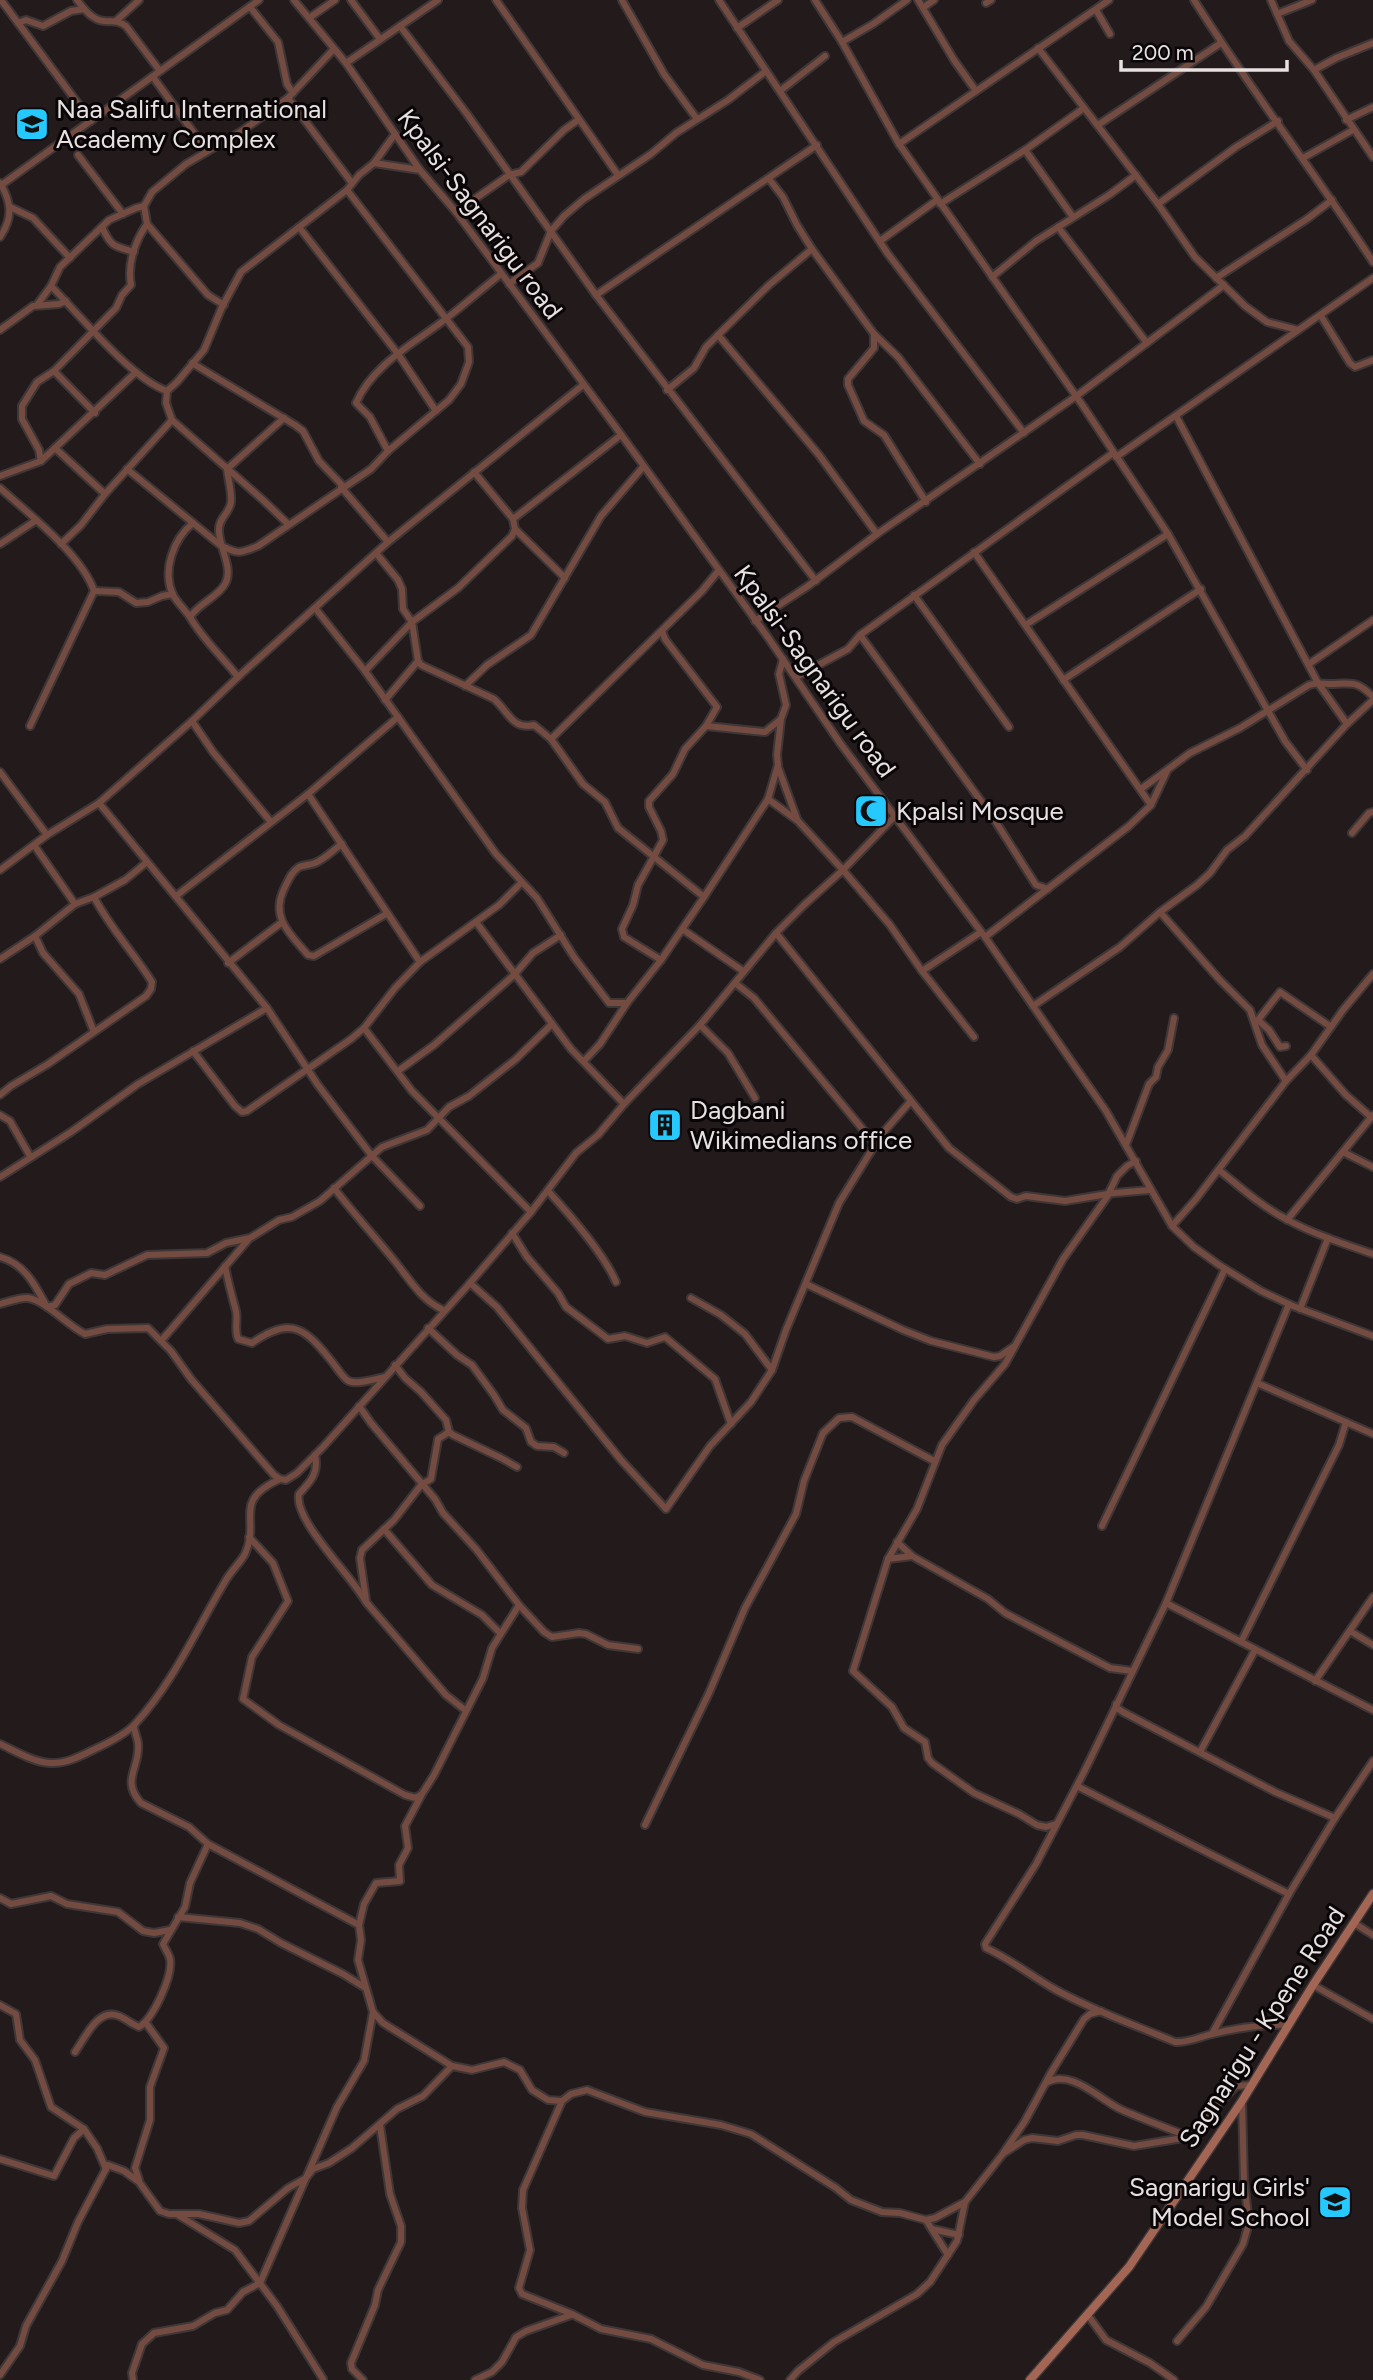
<svg xmlns="http://www.w3.org/2000/svg" width="1373" height="2380" font-family="Figtree,sans-serif">
<style>
.lines{fill:none;stroke-linecap:round;stroke-linejoin:round}
.street-casing{stroke:#3e3637;stroke-width:10}
.secondary-casing{stroke:#3e3637;stroke-width:11}
.street{stroke:#734b41;stroke-width:6}
.secondary{stroke:#a36554;stroke-width:8}
.labels{text-anchor:middle;stroke-width:6;stroke-linejoin:round;paint-order:stroke}
.poi-label{font-size:26px;fill:#e7e1e1;stroke:#0a0607;text-anchor:start}
.street-label{font-size:26px;fill:#e7e1e1;stroke:#0a0607}
</style>
<rect width="100%" height="100%" fill="#231a1b"/>
<g class="lines">
<g class="street-casing">
<g id="street">
<polyline points="1,0 91,121"/>
<path d="M77,0C84,9 92,20 104,21C114,22 118,20 126,26L160,71"/>
<polyline points="294,0 346,63 420,170 456,212 617,429 767,636 840,743 985,937 1106,1111 1172,1226 1194,1247 1219,1265 1261,1291 1293,1306 1373,1336"/>
<polyline points="351,0 380,39"/>
<polyline points="496,0 618,175"/>
<polyline points="622,0 664,74 697,119"/>
<polyline points="719,0 888,254 1024,433"/>
<polyline points="815,0 842,42 899,144 1083,406 1168,534 1285,741 1307,770"/>
<polyline points="918,0 954,60 976,91"/>
<path d="M1194,0C1250,89 1315,173 1373,262"/>
<polyline points="1271,0 1289,41 1314,70 1373,157"/>
<polyline points="986,3 991,0"/>
<polyline points="250,7 278,42 287,84 293,93"/>
<polyline points="924,7 934,0"/>
<polyline points="1096,10 1110,34"/>
<polyline points="1277,14 1312,0"/>
<polyline points="309,18 335,0"/>
<polyline points="116,21 139,0"/>
<polyline points="18,23 26,20 43,26 71,11 84,9"/>
<polyline points="400,26 467,114 596,295 816,581"/>
<polyline points="737,28 778,0"/>
<polyline points="842,42 873,24 907,0"/>
<polyline points="1038,48 1158,204 1236,147 1278,121"/>
<polyline points="346,63 438,0"/>
<polyline points="1314,70 1336,58 1373,43"/>
<polyline points="153,77 207,151"/>
<polyline points="780,91 825,56"/>
<polyline points="288,98 352,183"/>
<polyline points="1346,120 1373,107"/>
<polyline points="1098,125 1221,43"/>
<polyline points="899,144 1109,0"/>
<polyline points="1025,150 1073,217"/>
<polyline points="78,155 123,214"/>
<polyline points="1303,158 1353,130"/>
<polyline points="374,163 420,170"/>
<polyline points="769,179 783,197 797,225 812,249 874,334 898,357 980,464"/>
<path d="M0,183C12,203 13,218 0,237"/>
<polyline points="0,186 259,0"/>
<polyline points="940,204 1025,150 1084,108"/>
<polyline points="1158,204 1195,257 1245,306 1267,322 1298,330"/>
<polyline points="10,207 33,218 70,258"/>
<polyline points="456,212 509,175 521,172 564,130 578,120"/>
<path d="M102,227C111,247 114,246 134,252"/>
<polyline points="299,227 398,354 436,411"/>
<polyline points="1058,227 1147,343"/>
<polyline points="880,241 937,200"/>
<polyline points="812,249 769,285 718,335 819,455 877,534"/>
<polyline points="992,277 1036,241 1109,195 1136,175"/>
<polyline points="1216,278 1307,219 1332,200"/>
<polyline points="509,284 538,263 551,231 564,216 584,199 651,154 676,133 728,100 766,71"/>
<path d="M51,286C80,315 130,378 167,391L166,403L172,420L263,500L288,524"/>
<polyline points="596,295 817,145"/>
<polyline points="37,305 51,286 60,267 109,220 136,208 144,206"/>
<polyline points="224,305 208,295 147,224 144,206 152,192 186,164 242,131 288,98 333,50"/>
<polyline points="1321,316 1350,363 1355,367 1373,360"/>
<polyline points="0,330 33,306 59,304 66,301"/>
<polyline points="874,334 874,348 848,379 848,385 864,421 884,435 926,502"/>
<polyline points="192,363 295,425 303,431 319,461 343,486"/>
<polyline points="54,371 95,413"/>
<polyline points="667,390 694,368 706,347 718,335"/>
<polyline points="167,391 177,382 204,350 222,307 241,272 347,190 359,175 374,163 395,134"/>
<polyline points="1176,416 1318,683 1347,724"/>
<polyline points="55,448 136,372"/>
<path d="M388,451L370,417L356,403C373,364 415,343 447,318C465,304 483,288 501,274"/>
<polyline points="1116,457 1373,278"/>
<path d="M41,461L39,450L22,419V406L37,382L54,371L116,308L122,295L131,285C127,264 135,241 147,224"/>
<path d="M127,469L220,545C237,554 239,554 258,546L371,469L388,451L449,400L461,384L469,362L468,347L347,190"/>
<polyline points="0,476 41,461 55,448 105,494"/>
<polyline points="341,487 388,542"/>
<path d="M0,488C29,514 82,555 94,591L30,726"/>
<polyline points="513,519 621,435"/>
<polyline points="515,529 565,578"/>
<polyline points="0,544 35,521"/>
<polyline points="61,544 81,525 105,494 172,420"/>
<polyline points="974,552 1151,805"/>
<path d="M376,553L398,580L402,589L403,609L412,622L418,661L421,665L494,699C509,712 512,730 534,725L551,739"/>
<polyline points="94,591 119,592 136,603 148,602 162,596 173,594"/>
<polyline points="914,595 1009,727"/>
<polyline points="315,608 365,671 496,854 537,898 574,957 609,1003 627,1003"/>
<path d="M190,617C185,610 177,602 173,595C162,571 173,539 193,523"/>
<polyline points="755,621 808,586 877,534 1075,397 1224,285"/>
<polyline points="1027,624 1168,534"/>
<polyline points="860,635 994,819 1036,885 1048,889"/>
<polyline points="1309,664 1373,620"/>
<polyline points="365,671 412,622 458,588 512,536 515,529 513,519 474,472"/>
<path d="M238,677C222,656 203,640 190,617C198,604 218,597 225,584C234,569 219,547 219,531C218,518 230,513 231,502C232,492 228,479 227,469L284,418"/>
<polyline points="796,677 848,649 860,635 1113,453"/>
<polyline points="1063,680 1201,589"/>
<polyline points="465,686 487,665 531,635 601,516 643,467"/>
<polyline points="385,700 418,661"/>
<polyline points="192,721 213,752 271,822"/>
<polyline points="706,726 765,732 781,719"/>
<polyline points="778,767 797,819"/>
<polyline points="0,772 47,835"/>
<path d="M1141,789L1190,753L1240,728L1309,685C1318,682 1323,684 1332,684C1352,683 1358,681 1373,697"/>
<polyline points="308,794 420,962"/>
<polyline points="768,799 798,821 843,870 890,925 922,971 974,1037"/>
<polyline points="99,803 267,1008 318,1085 372,1156 420,1206"/>
<polyline points="1352,833 1369,813 1373,812"/>
<path d="M342,844C333,850 325,859 315,863C310,865 304,865 299,867C291,872 288,881 284,889C270,918 291,935 308,955L314,956L386,914"/>
<polyline points="34,845 75,904"/>
<polyline points="0,870 47,835 99,803 192,721 238,677 388,542 583,385"/>
<polyline points="176,896 308,794 398,717"/>
<polyline points="704,897 618,828 605,802 583,784 551,739 702,591 719,570"/>
<polyline points="1160,912 1219,979 1250,1010 1262,1045 1286,1081"/>
<polyline points="476,922 571,1049 624,1104"/>
<polyline points="682,929 743,971"/>
<polyline points="776,933 949,1148 1011,1197 1017,1199 1026,1196 1065,1201 1114,1193 1150,1190"/>
<polyline points="35,936 43,953 79,994 94,1032"/>
<polyline points="985,937 1129,826 1151,805 1167,771"/>
<polyline points="0,959 35,936 75,904 94,897 125,880 147,862"/>
<polyline points="661,960 624,937 622,929 633,905 638,885 663,840 661,831 649,807 649,801 673,774 685,749 706,726 717,707 665,639 662,631"/>
<polyline points="228,963 281,923"/>
<polyline points="922,971 981,932"/>
<polyline points="735,983 754,998 875,1144"/>
<polyline points="1033,1006 1120,947 1160,912 1197,885 1210,873 1227,850 1245,836 1347,724 1373,700"/>
<polyline points="700,1025 728,1053 755,1098"/>
<polyline points="364,1028 412,1091 531,1212"/>
<polyline points="1286,1046 1280,1047 1269,1030 1258,1020 1280,992 1331,1027"/>
<polyline points="193,1051 235,1106 242,1112 247,1111 351,1039 364,1028 395,988 420,962 499,905 522,882"/>
<polyline points="1311,1055 1346,1095 1371,1117"/>
<polyline points="584,1061 600,1044 627,1003 661,960 704,897 768,799 778,765 777,755 781,719 786,705 779,674 783,659"/>
<polyline points="398,1071 434,1045 514,975 533,953 561,935"/>
<path d="M0,1095L11,1086L48,1064L146,996L151,989L152,982C134,953 110,928 94,897"/>
<polyline points="0,1115 10,1121 30,1156"/>
<polyline points="1126,1145 1149,1084 1156,1077 1158,1067 1168,1050 1174,1018"/>
<polyline points="1343,1152 1373,1167"/>
<path d="M1219,1170C1240,1187 1261,1206 1286,1219C1313,1234 1344,1244 1373,1254"/>
<polyline points="0,1177 71,1132 138,1084 267,1008"/>
<path d="M334,1188C354,1214 377,1239 397,1264C412,1283 421,1299 443,1310"/>
<path d="M548,1191C570,1215 603,1252 616,1282"/>
<polyline points="1287,1220 1373,1115"/>
<polyline points="1172,1226 1196,1199 1286,1081 1311,1055 1343,1010 1373,974"/>
<polyline points="512,1233 527,1257 558,1293 566,1307 608,1339 625,1336 647,1343 665,1337 715,1379 731,1424"/>
<path d="M0,1257C25,1264 35,1285 47,1307L55,1305L69,1284L91,1273L105,1275L147,1255L207,1253L226,1243L250,1238L279,1220L292,1217L320,1201L382,1147L427,1130L449,1107L469,1096L516,1059L552,1024"/>
<path d="M225,1266C228,1282 232,1296 236,1311C238,1321 234,1329 238,1339L252,1343C292,1315 306,1329 333,1363C337,1368 342,1376 347,1380C355,1386 375,1379 385,1377"/>
<polyline points="470,1283 497,1307 621,1460 666,1509 710,1446 751,1402 772,1370 786,1330 839,1203 881,1135 910,1102"/>
<polyline points="806,1284 903,1330 931,1341 994,1357 1000,1356 1013,1347"/>
<polyline points="691,1298 721,1315 745,1334 772,1370"/>
<path d="M0,1304C8,1302 20,1297 28,1298C45,1300 68,1326 85,1334L107,1329L148,1328L171,1351L191,1379L274,1475L280,1479L286,1480L297,1473L323,1447L470,1283L531,1212L576,1153L598,1135L624,1104L700,1025L776,933L804,905L843,870L896,815"/>
<polyline points="1300,1309 1328,1238"/>
<polyline points="428,1328 457,1355 472,1365 494,1395 503,1410 526,1428 531,1442 537,1446 554,1447 564,1453"/>
<polyline points="161,1341 248,1240"/>
<polyline points="395,1365 405,1378 421,1392 446,1420 449,1432 453,1435 501,1458 517,1467"/>
<polyline points="1257,1383 1373,1434"/>
<polyline points="359,1406 371,1423 435,1499 443,1513 476,1549 519,1605 544,1632 552,1637 579,1633 586,1634 608,1645 638,1649"/>
<path d="M315,1455C319,1473 311,1481 299,1494C293,1520 352,1576 366,1602L446,1695L465,1710"/>
<polyline points="1102,1526 1225,1269"/>
<polyline points="384,1529 432,1585 482,1615 500,1633"/>
<polyline points="249,1537 273,1563 288,1601 252,1657 243,1699 279,1725 405,1795 416,1798 422,1794 434,1775 483,1678 492,1648 519,1605"/>
<polyline points="897,1542 912,1556 988,1599 1005,1613 1110,1668 1132,1671"/>
<polyline points="888,1559 912,1556"/>
<polyline points="366,1600 360,1558 362,1550 394,1520 421,1485 431,1479 438,1439 449,1432"/>
<polyline points="1166,1603 1373,1710"/>
<polyline points="1350,1631 1373,1645"/>
<polyline points="1241,1642 1339,1445 1346,1422"/>
<polyline points="1315,1681 1373,1597"/>
<polyline points="1116,1704 1117,1708 1123,1712 1275,1792 1335,1818"/>
<path d="M134,1726C134,1732 137,1736 138,1743C141,1767 120,1780 141,1803L189,1827L208,1844L359,1925L361,1940L358,1960L373,2012L383,2023L452,2066"/>
<path d="M0,1744C15,1751 33,1762 50,1763C66,1764 81,1756 95,1749C108,1743 126,1734 135,1724C174,1682 197,1628 226,1580C231,1571 240,1563 245,1554C261,1520 231,1501 280,1479"/>
<polyline points="1200,1752 1255,1650"/>
<polyline points="1077,1786 1289,1894"/>
<polyline points="1056,1824 1046,1827 1037,1825 1019,1814 974,1793 932,1763 928,1758 925,1742 904,1728 892,1707 853,1671 888,1559 917,1509 942,1445 974,1400 1005,1364 1063,1259 1107,1197 1117,1176 1127,1166 1136,1161"/>
<polyline points="645,1825 709,1693 745,1608 796,1514 804,1481 823,1433 839,1418 852,1417 934,1461"/>
<polyline points="0,1898 11,1904 51,1896 67,1904 118,1912 143,1931 154,1933 170,1930"/>
<polyline points="178,1917 240,1923 258,1929 281,1943 343,1974 364,1987"/>
<polyline points="1354,1923 1373,1935"/>
<polyline points="359,1925 364,1904 376,1883 400,1881 399,1865 408,1848 405,1826 421,1796"/>
<polyline points="1313,1985 1373,2019"/>
<polyline points="0,2005 16,2014 20,2040 35,2060 51,2107 84,2129 97,2148 106,2169"/>
<path d="M1289,2025C1264,2024 1237,2028 1212,2034C1199,2037 1188,2043 1175,2042C1135,2025 1094,2011 1056,1990C1031,1976 1012,1960 986,1948L985,1944L1036,1864L1085,1770L1166,1603L1289,1304"/>
<polyline points="1212,2034 1289,1894 1335,1818 1373,1761"/>
<path d="M75,2052C85,2038 98,2007 119,2016C126,2019 132,2024 139,2027C153,2019 173,1976 170,1959C169,1954 165,1949 163,1944L185,1907L190,1883L208,1844"/>
<path d="M1046,2083C1071,2068 1099,2099 1120,2109C1142,2119 1165,2127 1187,2136"/>
<polyline points="562,2101 523,2190 522,2208 530,2250 519,2288 522,2294 572,2314 601,2329 651,2339 703,2365 739,2372 760,2380"/>
<polyline points="1004,2153 1024,2140 1032,2138 1058,2141 1076,2135 1083,2135 1134,2146 1183,2138 1189,2134 1236,2086 1250,2085"/>
<polyline points="0,2159 54,2176 74,2138 84,2129"/>
<polyline points="139,2180 135,2168 150,2120 150,2087 164,2048 146,2023"/>
<polyline points="178,2215 235,2250 277,2306 323,2379"/>
<polyline points="926,2220 948,2255"/>
<polyline points="932,2229 959,2235"/>
<polyline points="1087,2314 1106,2340 1150,2363 1174,2380"/>
<polyline points="1177,2341 1206,2307 1243,2244 1249,2223 1244,2181 1242,2102"/>
<polyline points="0,2375 20,2346 26,2326 62,2261 78,2222 108,2165 124,2171 139,2182 160,2211 169,2214 199,2214 239,2223 249,2221 288,2188 306,2178 313,2169 329,2163 352,2148 397,2109 423,2096 452,2066 472,2070 504,2062 520,2070 532,2090 548,2100 562,2101 571,2094 587,2090 645,2112 721,2125 751,2134 836,2188 851,2200 882,2212 900,2213 926,2220 935,2218 965,2202"/>
<polyline points="133,2380 132,2373 142,2344 154,2333 193,2326 215,2313 227,2310 243,2292 260,2283 337,2107 364,2061 373,2012"/>
<polyline points="363,2380 352,2369 351,2363 375,2305 378,2290 401,2242 401,2226 390,2194 380,2125"/>
<polyline points="475,2380 492,2372 502,2362 516,2337 526,2331 571,2315"/>
<polyline points="790,2380 798,2371 834,2342 917,2294 930,2282 957,2241 965,2202 1002,2155 1025,2121 1052,2071 1084,2019 1090,2014 1101,2011"/>
</g>
</g>
<g class="secondary-casing">
<polyline id="secondary" points="1030,2380 1129,2267 1242,2101 1313,1985 1373,1894"/>
</g>
<use href="#street" class="street"/>
<use href="#secondary" class="secondary"/>
</g>
<defs>
<g id="school-square" transform="scale(1.75)"><rect x="-9" y="-9" width="18" height="18" rx="4" fill="#25c9fe" stroke="#0a0607"/><path d="M0-5L7-2L0 1L-7-2ZM-4 1L0 2.5L4 1V4Q0 6-4 4Z" fill="#111"/></g>
<g id="mosque-square" transform="scale(1.75)"><rect x="-9" y="-9" width="18" height="18" rx="4" fill="#25c9fe" stroke="#0a0607"/><path d="M3.5-4.9A6 6 0 1 0 3.5 4.9A5 5 0 1 1 3.5-4.9Z" fill="#111"/></g>
<g id="building-square" transform="scale(1.75)"><rect x="-9" y="-9" width="18" height="18" rx="4" fill="#25c9fe" stroke="#0a0607"/><path d="M-4-6H4V6H1V3H-1V6H-4ZM-2.5-4.3h1.7v1.8h-1.7ZM.8-4.3h1.7v1.8H.8ZM-2.5-1h1.7V.8h-1.7ZM.8-1h1.7V.8H.8Z" fill="#111"/></g>
</defs>
<g fill-rule="evenodd">
<use href="#school-square" x="32" y="124"/>
<use href="#mosque-square" x="871" y="811"/>
<use href="#building-square" x="665" y="1125"/>
<use href="#school-square" x="1335" y="2202"/>
</g>
<g class="labels">
<g class="poi-label">
<text x="56" y="118">Naa Salifu International<tspan x="56" dy="30">Academy Complex</tspan></text>
<text x="896" y="820">Kpalsi Mosque</text>
<text x="690" y="1119">Dagbani<tspan x="690" dy="30">Wikimedians office</tspan></text>
<text x="1310" y="2196" text-anchor="end">Sagnarigu Girls'<tspan x="1310" dy="30">Model School</tspan></text>
</g>
<g class="street-label">
<text transform="translate(480 214) rotate(53)" y="9">Kpalsi-Sagnarigu road</text>
<text transform="translate(815 671) rotate(54)" y="9">Kpalsi-Sagnarigu road</text>
<text transform="translate(1262 2027) rotate(-57)" y="9">Sagnarigu - Kpene Road</text>
</g>
</g>
<path d="M1121 60v10h166v-10" fill="none" stroke="#e7e1e1" stroke-width="3.5"/>
<text x="1132" y="60" font-size="21" fill="#e7e1e1" stroke="#0a0607" stroke-width="5" paint-order="stroke">200 m</text>
</svg>
